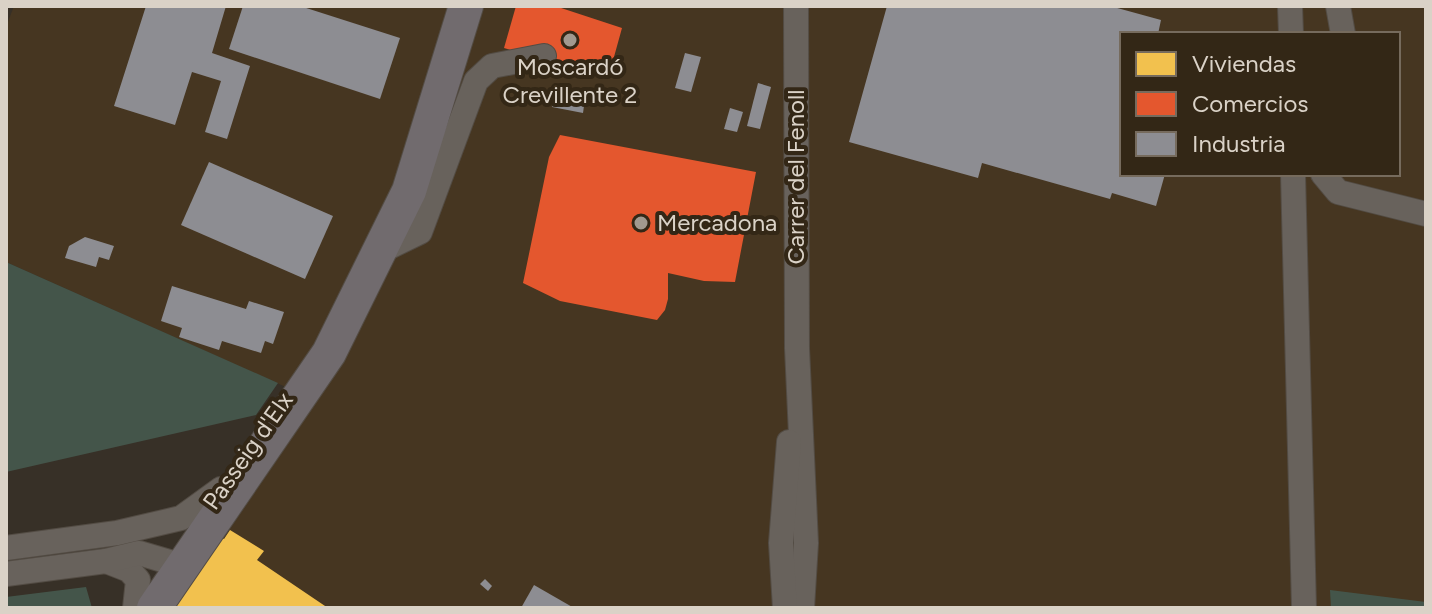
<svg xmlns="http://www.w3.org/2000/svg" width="1432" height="614" font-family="Figtree,sans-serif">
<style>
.built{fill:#463621;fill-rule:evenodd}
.green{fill:#44554a}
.homes{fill:#f2c14e}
.shops{fill:#e4572e}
.industry{fill:#8d8d92}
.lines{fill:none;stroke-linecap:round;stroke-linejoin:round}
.minor-casing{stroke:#534c44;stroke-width:26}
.highway-casing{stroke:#534c44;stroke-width:36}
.minor{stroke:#68625c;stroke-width:24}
.highway{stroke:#716b6e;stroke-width:34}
.poi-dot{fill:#a1998f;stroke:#332716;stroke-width:3}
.labels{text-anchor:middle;stroke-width:8;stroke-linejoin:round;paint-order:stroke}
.poi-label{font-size:24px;fill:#dad2c7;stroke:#332716}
.street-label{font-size:24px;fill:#dad2c7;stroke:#332716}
</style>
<rect width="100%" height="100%" fill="#373027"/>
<path class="built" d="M14,6H1426V608H176L317,401L6,262V27ZM1122,34H1398V174H1122Z"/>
<g class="green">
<polygon points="6,262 278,383 256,415 6,472"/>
<polygon points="86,587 92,608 6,608 6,597"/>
<polygon points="1330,590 1426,602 1426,608 1331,608"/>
</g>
<polygon class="homes" points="230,530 264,551 257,560 328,608 175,608 222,538 224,539"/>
<g class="shops">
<polygon points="516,6 555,6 622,28 609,75 584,68 582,70 504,48"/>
<polygon points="560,135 756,172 735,282 704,281 668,273 668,299 665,310 657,320 560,301 523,283 549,157"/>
</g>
<g class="industry">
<polygon points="146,6 226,6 212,53 250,66 227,139 205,132 221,81 192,72 175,125 114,106"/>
<polygon points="243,6 300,6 400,38 380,99 229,49"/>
<polygon points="887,6 1110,6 1161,20 1158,34 1122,34 1122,174 1165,174 1156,206 1112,193 1110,199 982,163 978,178 849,142"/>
<polygon points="685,53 701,57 691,92 675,88"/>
<polygon points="758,83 771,87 760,129 747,126"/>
<polygon points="554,93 585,99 583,113 552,107"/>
<polygon points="730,108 743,112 737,132 724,129"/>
<polygon points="209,162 333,216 305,279 181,225"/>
<polygon points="85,237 114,246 109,260 99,257 96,267 65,258 69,246"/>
<polygon points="172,286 246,309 249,301 284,312 273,344 265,341 261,353 222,341 219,350 179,337 182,328 161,321"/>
<polygon points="485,579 492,586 488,591 480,584"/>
<polygon points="534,585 574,608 521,608"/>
</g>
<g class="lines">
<g class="minor-casing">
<g id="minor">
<polyline points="796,6 797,348 806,543 802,608"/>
<polyline points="1290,6 1291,34"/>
<polyline points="1338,6 1343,34"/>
<polyline points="1293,174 1304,608"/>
<polyline points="1323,174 1338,192 1426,214"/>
<polyline points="381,251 420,232 476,81 492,66 544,56"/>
<polyline points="6,548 117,533 181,518 221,489"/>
<polyline points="106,561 129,570 138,580 135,608"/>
<polyline points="6,574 106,561 139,553 183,566"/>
<polyline points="785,608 781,543 789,442"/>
</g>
</g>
<g class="highway-casing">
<polyline id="highway" points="154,608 329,353 409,191 466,6"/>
</g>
<use href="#minor" class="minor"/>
<use href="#highway" class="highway"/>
</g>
<g class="poi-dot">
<circle cx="570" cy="40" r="8"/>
<circle cx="641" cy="223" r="8"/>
</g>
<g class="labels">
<g class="poi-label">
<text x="570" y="75">Moscardó<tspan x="570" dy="28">Crevillente 2</tspan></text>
<text x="657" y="231" text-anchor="start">Mercadona</text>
</g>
<g class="street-label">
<text transform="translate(796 177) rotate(-90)" y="8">Carrer del Fenoll</text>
<text transform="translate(248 451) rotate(-55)" y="8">Passeig d'Elx</text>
</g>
</g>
<rect width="1432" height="614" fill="none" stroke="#dad2c7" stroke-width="16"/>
<rect x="1120" y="32" width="280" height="144" fill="#332716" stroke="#766b5d" stroke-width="2"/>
<rect x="1136" y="52" width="40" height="24" fill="#f2c14e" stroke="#766b5d" stroke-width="2"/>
<text x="1192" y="72" font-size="24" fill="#dad2c7">Viviendas</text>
<rect x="1136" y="92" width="40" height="24" fill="#e4572e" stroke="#766b5d" stroke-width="2"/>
<text x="1192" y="112" font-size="24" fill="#dad2c7">Comercios</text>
<rect x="1136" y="132" width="40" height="24" fill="#8d8d92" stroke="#766b5d" stroke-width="2"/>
<text x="1192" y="152" font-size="24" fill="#dad2c7">Industria</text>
</svg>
